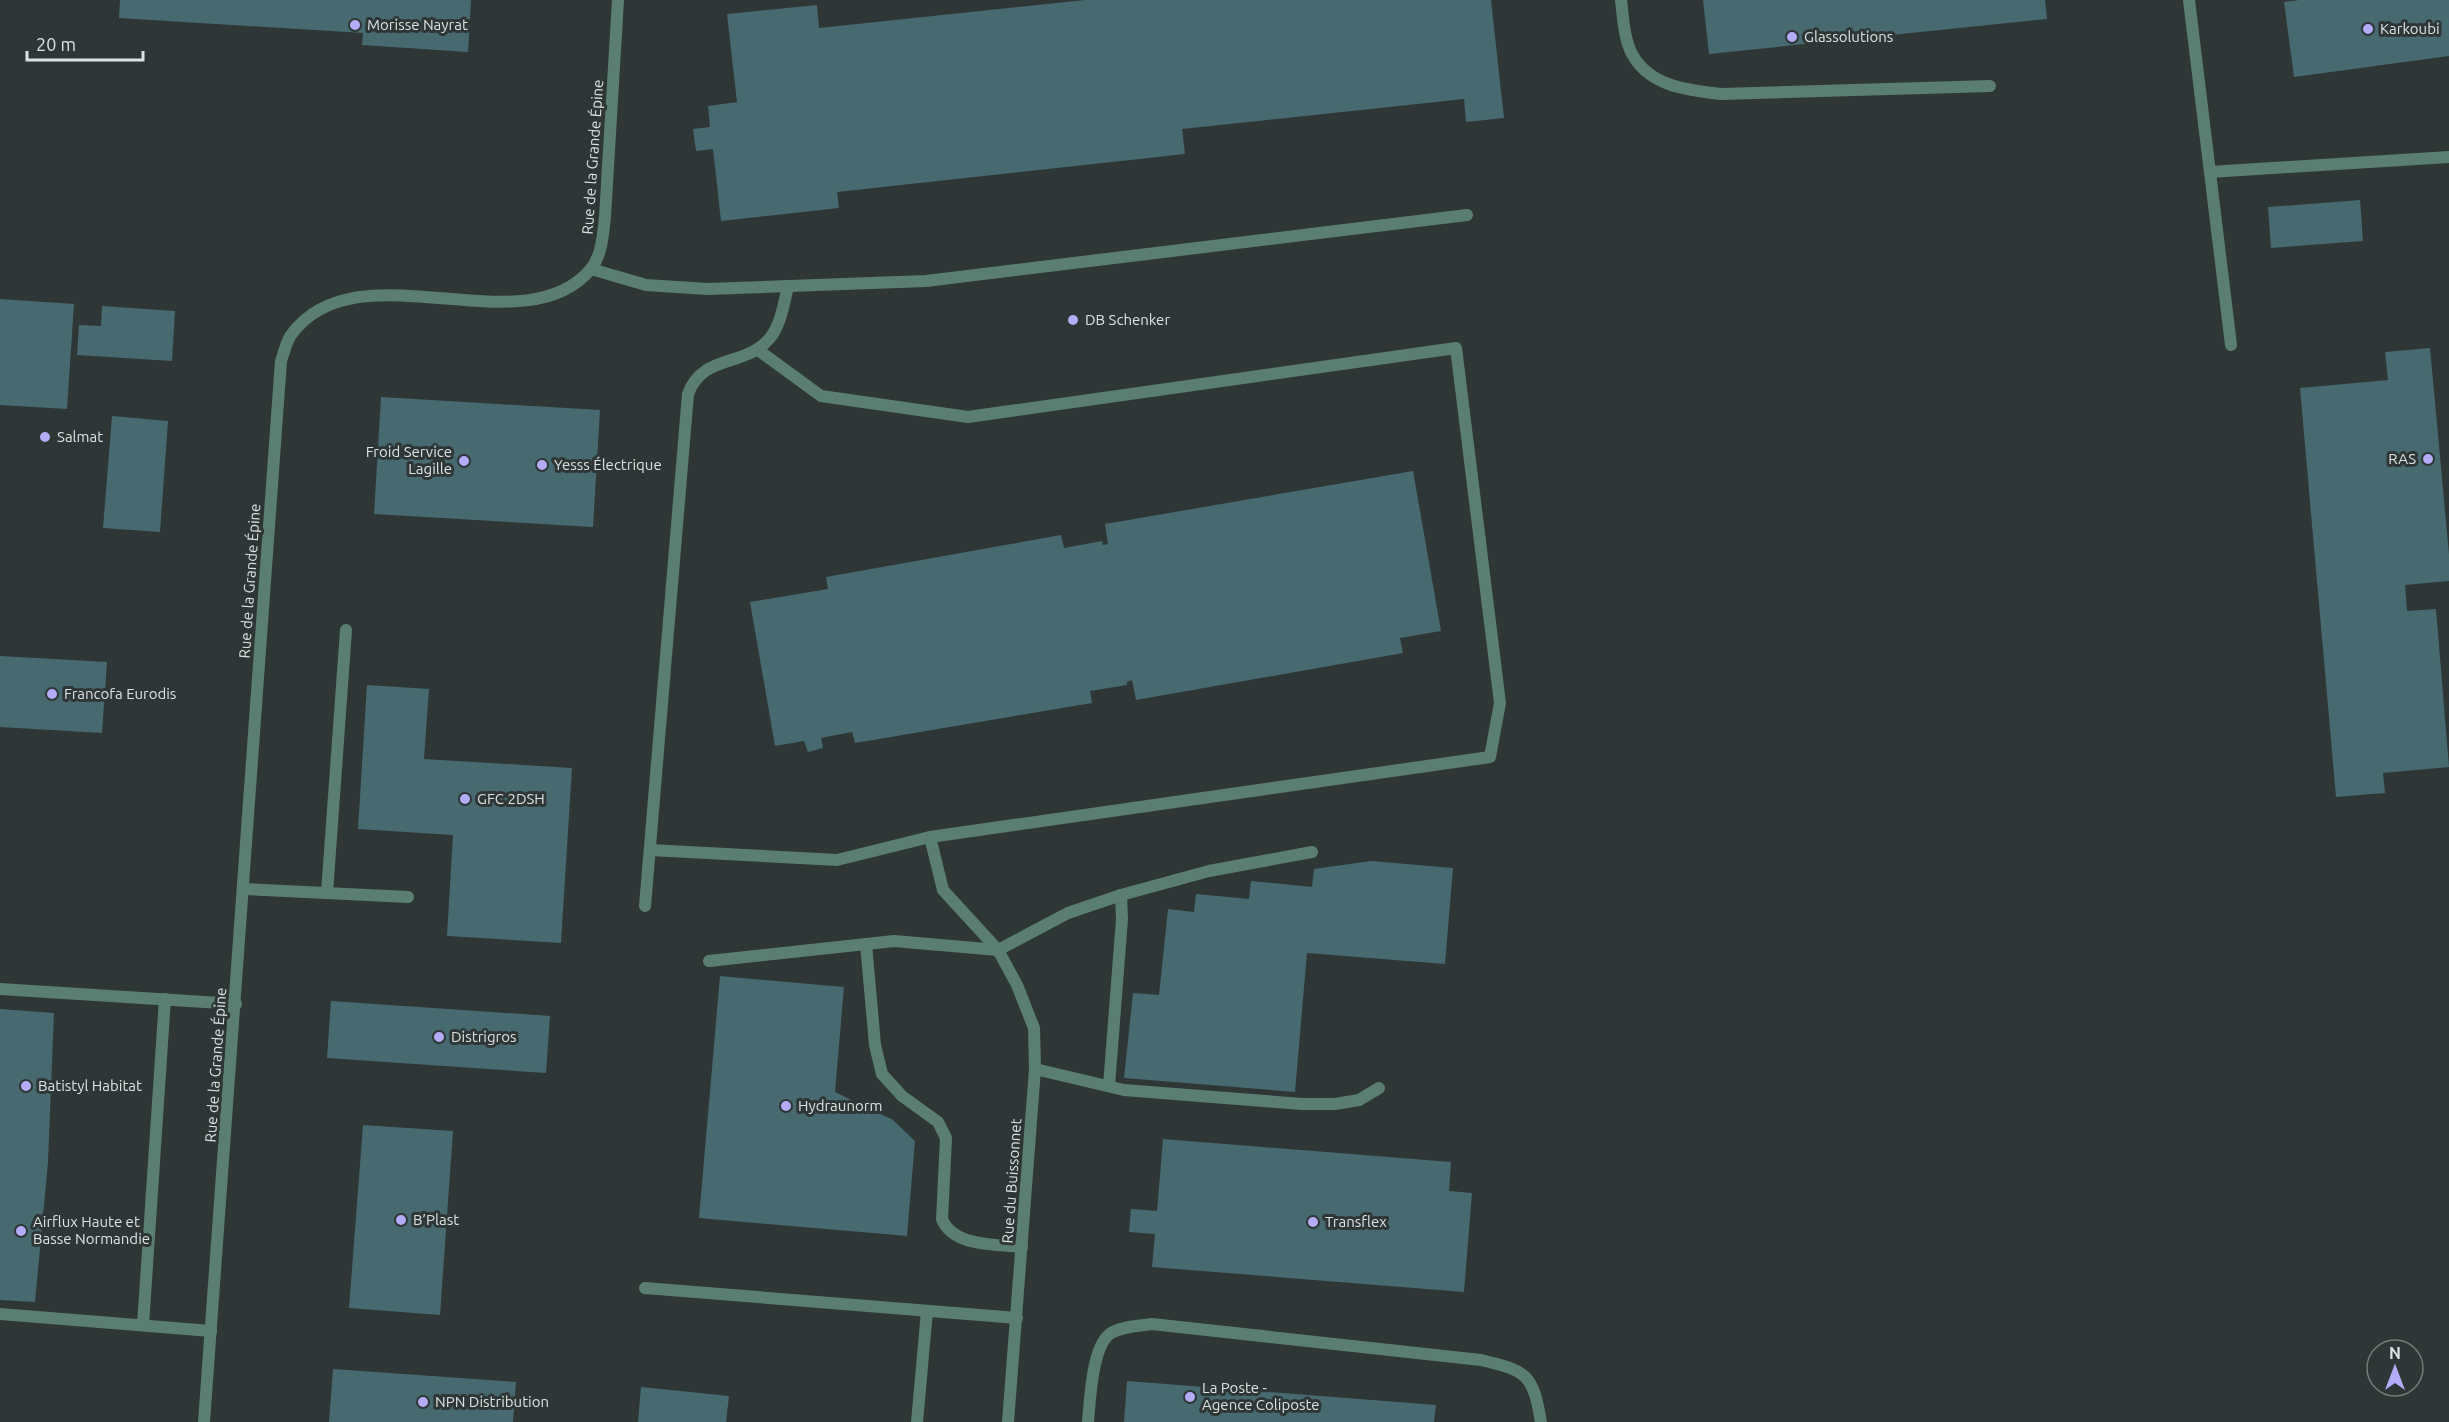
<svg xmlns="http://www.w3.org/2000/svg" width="2449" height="1422" font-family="Ubuntu,sans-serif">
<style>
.building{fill:#476970}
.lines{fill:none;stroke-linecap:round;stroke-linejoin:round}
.lane{stroke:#5a7f72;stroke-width:12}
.street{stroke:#5a7f72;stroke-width:12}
.poi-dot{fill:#b4acf9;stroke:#2e3736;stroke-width:2}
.labels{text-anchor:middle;stroke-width:6;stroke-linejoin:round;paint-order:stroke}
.poi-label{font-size:15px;fill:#dce1e1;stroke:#2e3736;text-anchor:start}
.street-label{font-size:15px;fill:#dce1e1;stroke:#2e3736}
</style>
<rect width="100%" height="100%" fill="#2e3736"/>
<g class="building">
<polygon points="120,0 471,0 468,52 362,45 363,33 119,18"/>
<polygon points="1085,0 1491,0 1504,118 1466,122 1464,99 1182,129 1185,154 837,192 839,208 721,221 713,149 696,151 693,129 710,127 708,106 737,102 727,14 817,5 819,28"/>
<polygon points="1703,0 2045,0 2047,19 1709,54"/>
<polygon points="2299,0 2449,0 2449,56 2294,77 2284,2"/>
<polygon points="2360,200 2363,241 2271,248 2268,207"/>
<polygon points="0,299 74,304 67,409 0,405"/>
<polygon points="102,306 175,311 172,361 77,355 79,325 101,326"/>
<polygon points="2430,348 2449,554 2449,581 2405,585 2407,611 2436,609 2449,767 2383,773 2385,793 2336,797 2300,388 2388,380 2385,352"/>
<polygon points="381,397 600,410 593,527 374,514"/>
<polygon points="112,416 168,421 160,532 103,528"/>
<polygon points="1413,471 1441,631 1400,638 1403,653 1136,700 1132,680 1127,682 1127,685 1090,691 1092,703 855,743 852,732 821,738 823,748 808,752 804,741 775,746 750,602 828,589 826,577 1061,535 1064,548 1102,541 1103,545 1108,544 1105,524"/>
<polygon points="0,656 107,662 102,733 0,727"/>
<polygon points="367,685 429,689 424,759 572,768 561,943 447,936 453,835 358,829"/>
<polygon points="1371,861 1453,868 1445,964 1307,953 1295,1092 1124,1078 1133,993 1159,995 1168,909 1194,912 1196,894 1249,899 1251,881 1312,887 1314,869"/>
<polygon points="720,976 844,987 835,1092 893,1120 915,1141 907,1236 699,1218"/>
<polygon points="331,1001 550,1016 546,1073 327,1058"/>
<polygon points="0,1009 54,1013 48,1162 35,1302 0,1300"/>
<polygon points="363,1125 453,1131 440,1315 349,1308"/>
<polygon points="1163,1139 1451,1162 1449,1191 1472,1193 1464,1292 1152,1267 1155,1234 1129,1232 1131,1209 1157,1211"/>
<polygon points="333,1369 516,1382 513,1422 329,1422"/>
<polygon points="1127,1381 1436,1405 1434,1422 1124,1422"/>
<polygon points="641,1387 729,1396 726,1422 638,1422"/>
</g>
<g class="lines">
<g class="lane">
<path d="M1621,0C1623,17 1624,39 1632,54C1650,87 1688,90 1721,94L1990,86"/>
<polyline points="2189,0 2231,345"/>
<polyline points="2210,172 2449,157"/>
<polyline points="591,269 646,285 708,289 926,281 1467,215"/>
<polyline points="758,350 821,396 968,417 1456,348 1500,703 1490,757 930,837 943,890 998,950"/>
<polyline points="650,850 837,860 930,837"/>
<polyline points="244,889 408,897"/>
<polyline points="327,893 346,630"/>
<path d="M645,906L688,394C703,353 745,368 770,338C781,324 784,303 788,286"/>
<path d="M866,944L875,1045L882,1074L902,1096L938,1122L946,1138L942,1219C953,1247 996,1244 1022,1247"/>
<polyline points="709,961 894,941 998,950 1068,913 1121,895 1209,871 1312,852"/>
<polyline points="0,989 236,1004"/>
<polyline points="1035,1069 1124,1090 1302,1104 1335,1104 1359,1100 1379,1088"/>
<polyline points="1109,1086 1122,919 1121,895"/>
<polyline points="645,1288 1017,1318"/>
<polyline points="0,1314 211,1331"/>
<polyline points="143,1325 165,999"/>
<polyline points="917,1422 927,1311"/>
<path d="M1088,1422C1090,1400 1092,1345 1111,1333C1123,1326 1139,1326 1152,1324L1481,1360C1528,1371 1533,1375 1541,1422"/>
</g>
<g class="street">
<polyline points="998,950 1017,985 1034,1028 1035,1069 1008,1422"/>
<path d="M204,1422L281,361C284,353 286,342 291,335C357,244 522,349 590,270C602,256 603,234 605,217L618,0"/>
</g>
</g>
<g class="poi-dot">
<circle cx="355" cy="25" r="6"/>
<circle cx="2368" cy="29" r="6"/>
<circle cx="1792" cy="37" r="6"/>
<circle cx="1073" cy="320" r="6"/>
<circle cx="45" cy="437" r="6"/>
<circle cx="2428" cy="459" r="6"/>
<circle cx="464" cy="461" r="6"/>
<circle cx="542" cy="465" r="6"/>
<circle cx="52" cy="694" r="6"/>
<circle cx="465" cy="799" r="6"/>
<circle cx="439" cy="1037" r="6"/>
<circle cx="26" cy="1086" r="6"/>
<circle cx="786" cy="1106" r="6"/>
<circle cx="401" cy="1220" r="6"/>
<circle cx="1313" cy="1222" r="6"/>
<circle cx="21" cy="1231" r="6"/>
<circle cx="1190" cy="1397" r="6"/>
<circle cx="423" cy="1402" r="6"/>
</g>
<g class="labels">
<g class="poi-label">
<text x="367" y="30">Morisse Nayrat</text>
<text x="2380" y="34">Karkoubi</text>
<text x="1804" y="42">Glassolutions</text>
<text x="1085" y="325">DB Schenker</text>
<text x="57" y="442">Salmat</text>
<text x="452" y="457" text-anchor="end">Froid Service<tspan x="452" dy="17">Lagille</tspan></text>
<text x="2416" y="464" text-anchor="end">RAS</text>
<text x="554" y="470">Yesss Électrique</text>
<text x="64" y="699">Francofa Eurodis</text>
<text x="477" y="804">GFC 2DSH</text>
<text x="451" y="1042">Distrigros</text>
<text x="38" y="1091">Batistyl Habitat</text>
<text x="798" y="1111">Hydraunorm</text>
<text x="413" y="1225">B’Plast</text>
<text x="33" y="1227">Airflux Haute et<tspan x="33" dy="17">Basse Normandie</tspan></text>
<text x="1325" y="1227">Transflex</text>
<text x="1202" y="1393">La Poste -<tspan x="1202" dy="17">Agence Coliposte</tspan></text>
<text x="435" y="1407">NPN Distribution</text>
</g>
<g class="street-label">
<text transform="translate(593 157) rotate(-86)" y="5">Rue de la Grande Épine</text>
<text transform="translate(250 581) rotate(-86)" y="5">Rue de la Grande Épine</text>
<text transform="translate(216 1065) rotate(-86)" y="5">Rue de la Grande Épine</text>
<text transform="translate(1012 1181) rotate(-86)" y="5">Rue du Buissonnet</text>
</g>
</g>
<g transform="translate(2395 1368)"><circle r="28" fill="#2e3736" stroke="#747b7a" stroke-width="1.5"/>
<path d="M0-4.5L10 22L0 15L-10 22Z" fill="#b4acf9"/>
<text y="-9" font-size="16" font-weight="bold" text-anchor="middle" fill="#dce1e1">N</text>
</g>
<path d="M27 51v9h116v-9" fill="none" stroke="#dce1e1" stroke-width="3"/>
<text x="36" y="51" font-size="18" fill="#dce1e1" stroke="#2e3736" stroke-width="4.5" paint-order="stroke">20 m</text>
</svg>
